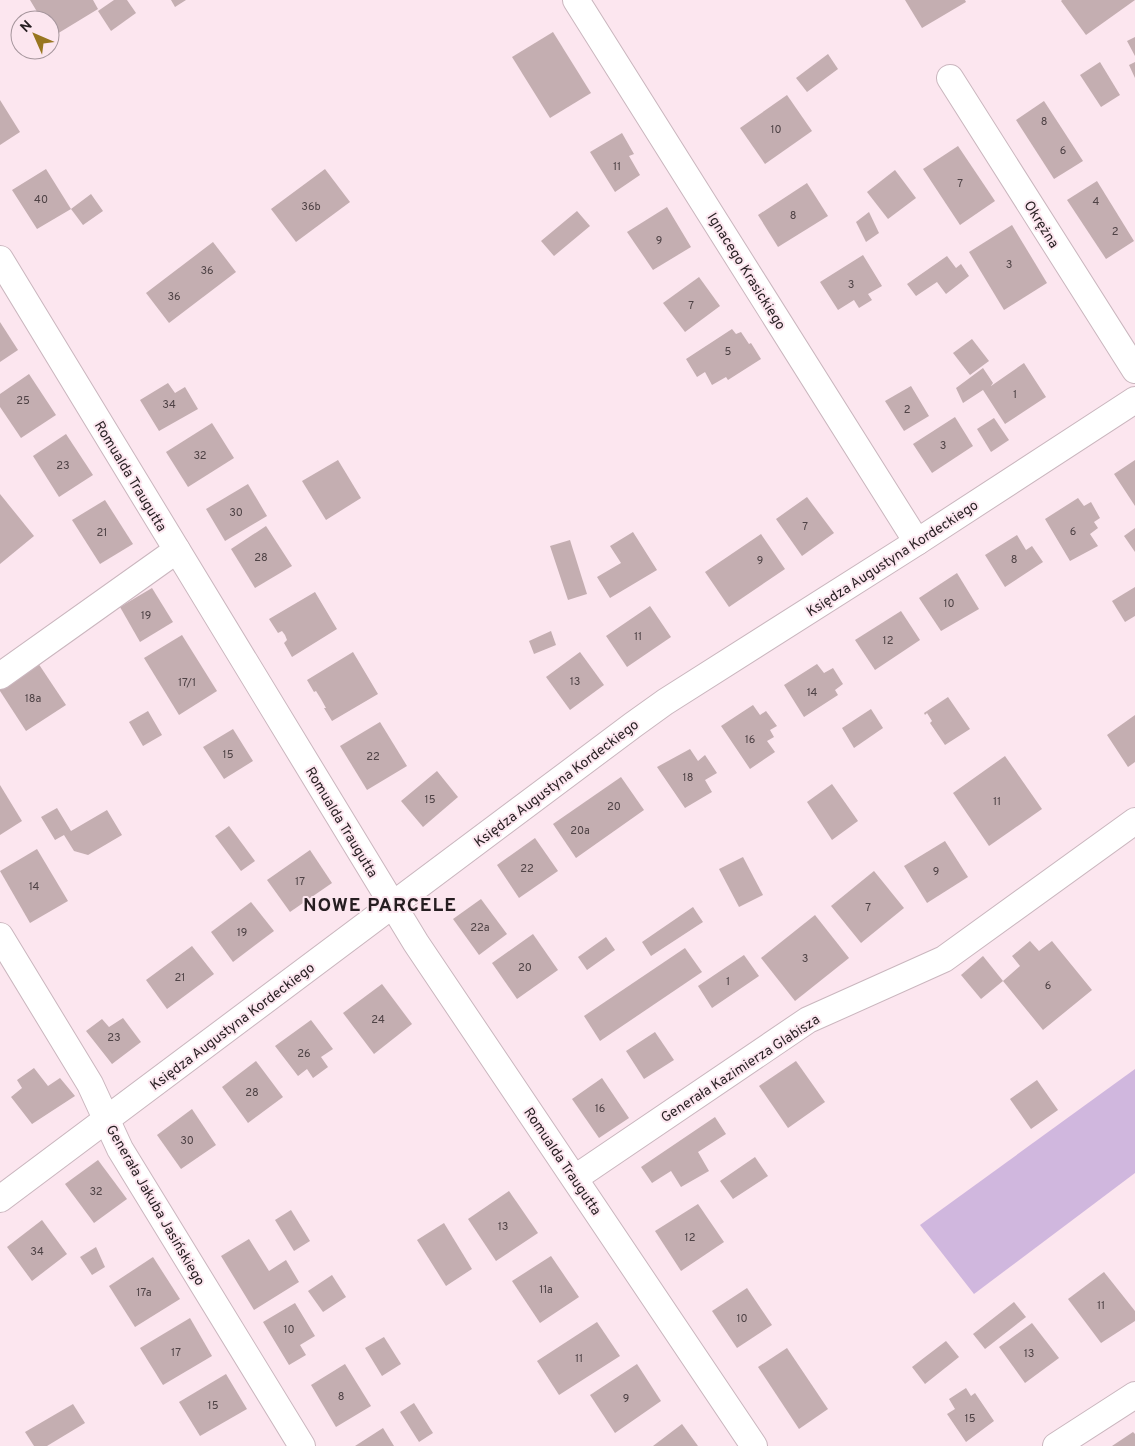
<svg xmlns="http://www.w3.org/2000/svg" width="1135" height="1446" font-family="Overpass,sans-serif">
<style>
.water{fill:#d0b7de}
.building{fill:#c4aeb1}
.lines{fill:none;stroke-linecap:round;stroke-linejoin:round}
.minor-casing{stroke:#cab6be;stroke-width:28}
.minor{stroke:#fff;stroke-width:26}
.labels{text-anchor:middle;stroke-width:4;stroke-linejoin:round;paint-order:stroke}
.number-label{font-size:11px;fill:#4e4245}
.street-label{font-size:14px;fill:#261e21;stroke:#fce6ef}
.district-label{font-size:19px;font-weight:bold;letter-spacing:1px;fill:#261e21;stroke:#fce6ef}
</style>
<rect width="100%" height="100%" fill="#fce6ef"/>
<polygon class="water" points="1135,1069 1135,1173 974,1294 920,1225"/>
<g class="building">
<polygon points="30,0 93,0 98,9 52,37 50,34 50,20 42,20"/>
<polygon points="114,0 127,0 136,13 111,31 98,11"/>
<polygon points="171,0 186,0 175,7"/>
<polygon points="905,0 965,0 966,2 922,28"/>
<polygon points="1062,0 1135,0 1086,35 1061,1"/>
<polygon points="553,32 591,93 550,118 512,57"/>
<polygon points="1135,37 1135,56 1127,41"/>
<polygon points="828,54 838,69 807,92 796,78"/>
<polygon points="1100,62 1120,95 1101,107 1080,75"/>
<polygon points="1135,62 1135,78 1129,65"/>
<polygon points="787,95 812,131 765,164 740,128"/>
<polygon points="0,100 20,132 0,145"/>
<polygon points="1044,101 1083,161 1054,179 1016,120"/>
<polygon points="622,133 634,154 629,156 640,175 615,192 590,152"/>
<polygon points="958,146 995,201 960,225 923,169"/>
<polygon points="46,169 71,209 91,194 103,211 83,225 71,209 37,229 12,190"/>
<polygon points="325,169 350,202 296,242 271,209"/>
<polygon points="895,170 916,198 888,219 867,192"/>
<polygon points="1097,181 1134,241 1106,259 1067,200"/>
<polygon points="807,183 828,216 778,247 758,215"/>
<polygon points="667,207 691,247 653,270 627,232"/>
<polygon points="577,211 590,226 554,256 541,241"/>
<polygon points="869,212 879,233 866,242 856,222"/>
<polygon points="1012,225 1047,283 1004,310 969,252"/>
<polygon points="213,242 236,272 169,323 146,293"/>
<polygon points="863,255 882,286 868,294 872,300 859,308 854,300 838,310 820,282"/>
<polygon points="947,256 956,268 961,264 969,276 946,294 937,282 916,296 907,284"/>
<polygon points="699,277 720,306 685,332 663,303"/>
<polygon points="0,322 18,350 0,362"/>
<polygon points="732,329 736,334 741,332 749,344 751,343 761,359 728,380 726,377 712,385 705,372 697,377 686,359"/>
<polygon points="972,339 989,361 970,375 953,353"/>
<polygon points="1024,363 1046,397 1005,424 983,390 963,403 956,388 983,368 993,383 991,386"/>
<polygon points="29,374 56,415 21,438 0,407 0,394"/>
<polygon points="168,383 175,393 185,387 198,409 159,431 140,400"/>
<polygon points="911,386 929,416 904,431 885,401"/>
<polygon points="955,417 973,446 932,473 913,444"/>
<polygon points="994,418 1009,440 991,452 977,429"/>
<polygon points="212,423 234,458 188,487 166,452"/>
<polygon points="66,434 93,475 59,497 33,456"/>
<polygon points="338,460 361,498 326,520 302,481"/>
<polygon points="1135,460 1135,506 1114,474"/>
<polygon points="248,484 267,516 225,541 206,509"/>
<polygon points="0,494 34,536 0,564"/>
<polygon points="807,497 834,533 802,556 776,519"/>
<polygon points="1078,498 1084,506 1091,502 1100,518 1094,522 1098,528 1090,534 1098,546 1070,561 1045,519"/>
<polygon points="105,500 133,544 100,564 72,520"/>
<polygon points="266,526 292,566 255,588 231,549"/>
<polygon points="1135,528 1135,552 1124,536"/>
<polygon points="633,532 657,570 610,598 597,577 621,563 610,546"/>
<polygon points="761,534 785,569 729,607 705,572"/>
<polygon points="1017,535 1026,550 1032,546 1043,562 1005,587 985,555"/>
<polygon points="570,540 587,594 568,600 550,546"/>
<polygon points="957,573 979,609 941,631 919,598"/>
<polygon points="1135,587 1135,616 1125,622 1112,601"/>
<polygon points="152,588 173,622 140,642 120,607"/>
<polygon points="315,592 337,629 292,657 284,643 287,640 285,635 282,631 278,633 269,619"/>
<polygon points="650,606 671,637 627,667 606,636"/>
<polygon points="901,611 920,640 875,670 855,640"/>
<polygon points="551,631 556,645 534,654 529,641"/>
<polygon points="182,635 217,691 179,715 144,658"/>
<polygon points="353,652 378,694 332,721 324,708 326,708 321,699 316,691 314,692 307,680"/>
<polygon points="580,652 604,685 570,710 546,677"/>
<polygon points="36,660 66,705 26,731 0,691 0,683"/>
<polygon points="817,664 824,673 833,668 843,684 835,690 838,695 804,717 784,685"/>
<polygon points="948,697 970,729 945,745 930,723 932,721 927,713 925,715 924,713"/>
<polygon points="753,705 760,715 766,711 777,726 770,730 774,737 767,741 775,752 750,769 721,726"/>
<polygon points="871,709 883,728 854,748 842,728"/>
<polygon points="148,711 162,735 143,746 129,722"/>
<polygon points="1135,715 1135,762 1128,767 1107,735"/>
<polygon points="380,722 407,766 367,790 340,746"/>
<polygon points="233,729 253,761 224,779 203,747"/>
<polygon points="690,749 698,761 705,755 717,773 705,780 712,792 685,808 657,767"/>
<polygon points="1005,756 1042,809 989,846 953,793"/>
<polygon points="437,771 458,797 423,827 401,801"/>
<polygon points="621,777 644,810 576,858 553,824"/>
<polygon points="832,784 858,821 832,840 807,802"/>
<polygon points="0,785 22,821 0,835"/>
<polygon points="57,808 71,831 107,810 122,835 88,855 74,851 64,835 55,840 41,817"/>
<polygon points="229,826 255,861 241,871 215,836"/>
<polygon points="535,838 558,871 519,898 497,865"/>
<polygon points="945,841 968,877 927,903 904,866"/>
<polygon points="37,849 68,901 30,923 0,871"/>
<polygon points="310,850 332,883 290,912 267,880"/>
<polygon points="743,857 763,895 739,907 719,869"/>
<polygon points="874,871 904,908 861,943 831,906"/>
<polygon points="481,899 507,934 479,955 453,919"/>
<polygon points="251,902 274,931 233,962 211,932"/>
<polygon points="693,907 703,922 651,956 642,942"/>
<polygon points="815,915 849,958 795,1001 761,958"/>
<polygon points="533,934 558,970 517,999 492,963"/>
<polygon points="606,937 615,950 587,970 578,957"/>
<polygon points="1030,941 1039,951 1052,941 1092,990 1043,1030 1003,981 1020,966 1012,956"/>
<polygon points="192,946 214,974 167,1009 146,980"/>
<polygon points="685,948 702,972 600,1041 584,1016"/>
<polygon points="744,955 759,976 712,1008 698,986"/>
<polygon points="983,956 1003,981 981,999 961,975"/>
<polygon points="382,984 412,1024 374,1054 343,1013"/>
<polygon points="123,1018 141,1042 112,1064 86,1031 102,1019 109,1027"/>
<polygon points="311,1020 333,1049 321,1057 328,1067 313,1078 307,1069 298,1076 275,1046"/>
<polygon points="655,1032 674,1060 644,1079 626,1051"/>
<polygon points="256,1061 283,1097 248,1123 222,1087"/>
<polygon points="796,1061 825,1102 788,1128 759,1086"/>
<polygon points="34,1068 48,1086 60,1078 75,1096 32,1124 11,1097 22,1088 17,1080"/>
<polygon points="602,1078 629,1118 599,1138 572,1099"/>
<polygon points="1037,1080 1058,1110 1031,1129 1010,1099"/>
<polygon points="192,1109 216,1145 181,1169 157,1135"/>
<polygon points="715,1117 726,1134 698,1152 709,1171 681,1187 671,1171 652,1183 641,1167"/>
<polygon points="755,1157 768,1176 733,1199 720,1181"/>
<polygon points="98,1160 127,1199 94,1223 65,1184"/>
<polygon points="509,1191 538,1233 496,1261 468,1219"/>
<polygon points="698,1204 724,1242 681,1271 655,1231"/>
<polygon points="291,1210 310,1241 294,1251 275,1220"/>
<polygon points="42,1220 67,1254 32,1281 7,1247"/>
<polygon points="444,1223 472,1269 446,1286 417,1240"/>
<polygon points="249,1239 269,1271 286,1260 299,1282 254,1310 221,1256"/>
<polygon points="96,1247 105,1267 92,1275 80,1257"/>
<polygon points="551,1256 579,1297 540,1323 512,1281"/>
<polygon points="153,1257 180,1299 135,1327 109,1286"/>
<polygon points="1104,1272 1135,1311 1135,1321 1101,1343 1068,1299"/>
<polygon points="332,1275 346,1297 323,1312 308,1291"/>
<polygon points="747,1288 772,1325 737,1348 712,1311"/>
<polygon points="1014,1302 1026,1317 985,1349 973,1334"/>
<polygon points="295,1303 315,1336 300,1345 306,1355 289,1365 263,1322"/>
<polygon points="190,1318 212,1356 163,1385 140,1348"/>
<polygon points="597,1322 620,1356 559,1395 537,1361"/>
<polygon points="1032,1323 1059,1358 1025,1383 999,1347"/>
<polygon points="384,1337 401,1364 382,1376 365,1348"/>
<polygon points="946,1341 959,1357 925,1384 912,1367"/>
<polygon points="787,1348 828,1409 799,1429 758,1367"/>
<polygon points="345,1364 371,1406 336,1427 311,1385"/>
<polygon points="637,1364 661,1401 615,1433 590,1395"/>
<polygon points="226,1374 247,1409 200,1436 179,1402"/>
<polygon points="966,1388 971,1396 975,1393 994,1421 966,1442 947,1414 955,1409 949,1399"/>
<polygon points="414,1403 433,1433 419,1442 400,1412"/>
<polygon points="73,1404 85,1423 47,1446 34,1446 25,1432"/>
<polygon points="682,1424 698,1446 653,1446"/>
<polygon points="383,1428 394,1446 355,1446"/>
<polygon points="1133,1432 1135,1434 1135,1446 1112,1446"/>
</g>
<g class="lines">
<g class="minor-casing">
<g id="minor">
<polyline points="576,0 917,542"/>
<polyline points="950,78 1135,370"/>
<polyline points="0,259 416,943 754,1446"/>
<polyline points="0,676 177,550"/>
<polyline points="0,936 90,1084 120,1149 302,1446"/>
<polyline points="575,1178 808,1020 944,959 1135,821"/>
<polyline points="0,1199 633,725 665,702 917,542 1135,400"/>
<polyline points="1056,1446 1135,1395"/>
</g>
</g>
<use href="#minor" class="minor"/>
</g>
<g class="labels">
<g class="number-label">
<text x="1044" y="125">8</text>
<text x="776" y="133">10</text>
<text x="1063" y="154">6</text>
<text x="617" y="170">11</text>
<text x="960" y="187">7</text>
<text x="41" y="203">40</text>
<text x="1096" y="205">4</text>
<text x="311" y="210">36b</text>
<text x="793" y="219">8</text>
<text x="1115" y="235">2</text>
<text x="659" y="244">9</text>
<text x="1009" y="268">3</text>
<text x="207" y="274">36</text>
<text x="851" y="288">3</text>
<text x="174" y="300">36</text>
<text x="691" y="309">7</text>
<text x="728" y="355">5</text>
<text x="1015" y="398">1</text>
<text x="23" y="404">25</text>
<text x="169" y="408">34</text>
<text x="907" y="413">2</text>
<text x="943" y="449">3</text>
<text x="200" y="459">32</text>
<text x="63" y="469">23</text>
<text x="236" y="516">30</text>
<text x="805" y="530">7</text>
<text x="1073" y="535">6</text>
<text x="102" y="536">21</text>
<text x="261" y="561">28</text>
<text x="1014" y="563">8</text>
<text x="760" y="564">9</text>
<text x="949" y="607">10</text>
<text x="146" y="619">19</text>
<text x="638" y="640">11</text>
<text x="888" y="644">12</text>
<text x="575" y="685">13</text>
<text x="187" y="686">17/1</text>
<text x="812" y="696">14</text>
<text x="33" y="702">18a</text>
<text x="750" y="743">16</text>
<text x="228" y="758">15</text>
<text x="373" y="760">22</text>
<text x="688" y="781">18</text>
<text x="430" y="803">15</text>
<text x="997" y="805">11</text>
<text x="614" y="810">20</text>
<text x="580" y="834">20a</text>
<text x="527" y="872">22</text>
<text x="936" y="875">9</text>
<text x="300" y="885">17</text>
<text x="34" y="890">14</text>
<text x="868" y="911">7</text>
<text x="480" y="931">22a</text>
<text x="242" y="936">19</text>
<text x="805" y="962">3</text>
<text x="525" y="971">20</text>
<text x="180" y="981">21</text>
<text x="728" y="985">1</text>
<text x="1048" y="989">6</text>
<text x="378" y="1023">24</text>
<text x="114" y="1041">23</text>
<text x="304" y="1057">26</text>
<text x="252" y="1096">28</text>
<text x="600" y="1112">16</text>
<text x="187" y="1144">30</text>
<text x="96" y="1195">32</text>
<text x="503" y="1230">13</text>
<text x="690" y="1241">12</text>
<text x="37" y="1255">34</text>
<text x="546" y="1293">11a</text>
<text x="144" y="1296">17a</text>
<text x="1101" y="1309">11</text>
<text x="742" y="1322">10</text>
<text x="289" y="1333">10</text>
<text x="176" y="1356">17</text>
<text x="1029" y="1357">13</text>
<text x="579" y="1362">11</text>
<text x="341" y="1400">8</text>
<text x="626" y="1402">9</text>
<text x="213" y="1409">15</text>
<text x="970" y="1422">15</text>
</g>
<g class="street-label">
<text transform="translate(1042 224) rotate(58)" y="5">Okrężna</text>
<text transform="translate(747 271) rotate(58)" y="5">Ignacego Krasickiego</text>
<text transform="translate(131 476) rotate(59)" y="5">Romualda Traugutta</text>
<text transform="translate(892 558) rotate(-33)" y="5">Księdza Augustyna Kordeckiego</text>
<text transform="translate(556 783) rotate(-37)" y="5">Księdza Augustyna Kordeckiego</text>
<text transform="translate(342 822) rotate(59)" y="5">Romualda Traugutta</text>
<text transform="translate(232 1026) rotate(-37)" y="5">Księdza Augustyna Kordeckiego</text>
<text transform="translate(740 1068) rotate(-33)" y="5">Generała Kazimierza Glabisza</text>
<text transform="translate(563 1161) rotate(56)" y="5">Romualda Traugutta</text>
<text transform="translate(156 1205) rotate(60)" y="5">Generała Jakuba Jasińskiego</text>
</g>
<g class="district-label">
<text x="380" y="911">NOWE PARCELE</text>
</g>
</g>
<g transform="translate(35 35) rotate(315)"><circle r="24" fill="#fce6ef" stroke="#a6969d"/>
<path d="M0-4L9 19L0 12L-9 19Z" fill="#987620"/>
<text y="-8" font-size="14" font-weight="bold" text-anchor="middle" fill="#261e21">N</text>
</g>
</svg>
